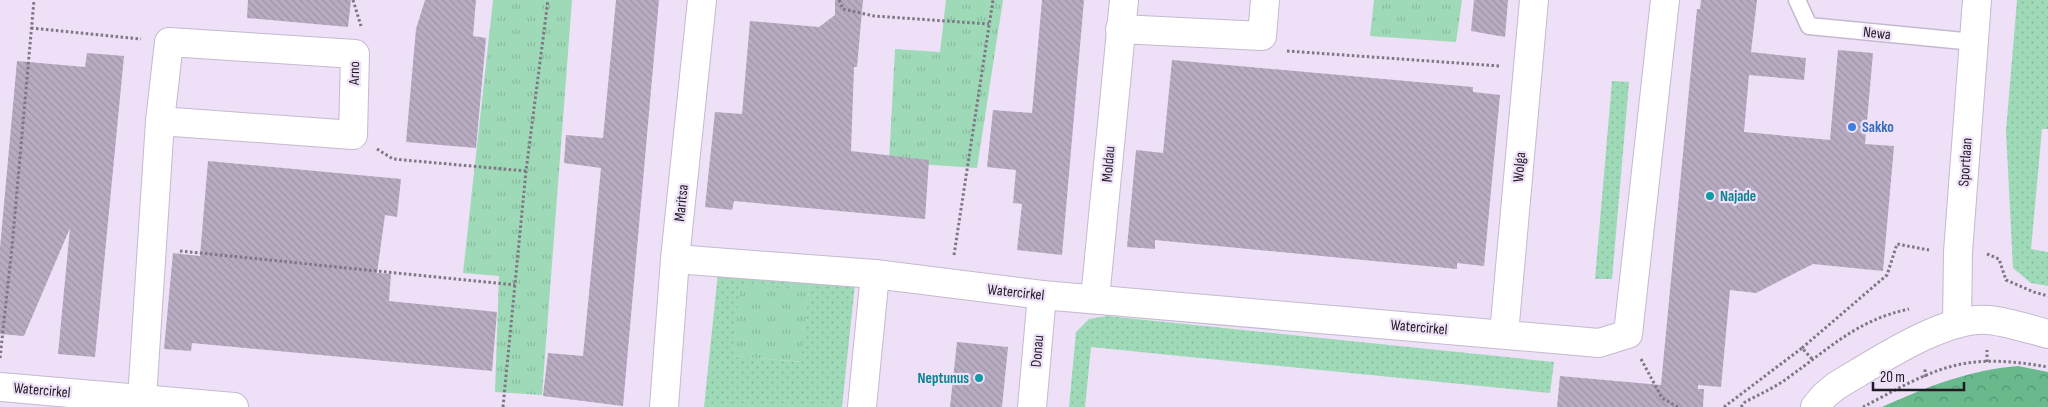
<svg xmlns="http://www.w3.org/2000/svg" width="2048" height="407" font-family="'Sofia Sans Condensed',sans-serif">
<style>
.grass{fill:url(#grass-dots)}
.forest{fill:url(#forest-crowns)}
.park{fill:url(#park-tufts)}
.building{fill:url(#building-back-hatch)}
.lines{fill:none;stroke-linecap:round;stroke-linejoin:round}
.service-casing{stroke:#c5b9cf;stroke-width:19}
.minor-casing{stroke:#c5b9cf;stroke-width:30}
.tertiary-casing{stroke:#c5b9cf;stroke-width:30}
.path{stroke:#7e7684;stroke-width:3;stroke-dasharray:2.5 2.5;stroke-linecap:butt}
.service{stroke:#fff;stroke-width:16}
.minor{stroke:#fff;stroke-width:28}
.tertiary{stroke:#fff;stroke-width:28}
.shop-dot{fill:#3f7fe0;stroke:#ede0f7;stroke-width:2}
.culture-dot{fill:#0f9aa8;stroke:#ede0f7;stroke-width:2}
.labels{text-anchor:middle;stroke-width:4.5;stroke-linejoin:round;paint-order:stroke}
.street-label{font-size:15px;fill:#201b23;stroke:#ede0f7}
.shop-label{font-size:15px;font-weight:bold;fill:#366cbe;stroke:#ede0f7;text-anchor:start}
.culture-label{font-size:15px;font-weight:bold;fill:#0d838f;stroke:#ede0f7;text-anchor:start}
</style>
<defs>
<pattern id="grass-dots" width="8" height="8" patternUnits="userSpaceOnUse" patternTransform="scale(1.25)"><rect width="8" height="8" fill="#9fdab8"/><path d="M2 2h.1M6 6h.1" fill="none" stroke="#89ba9e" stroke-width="1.8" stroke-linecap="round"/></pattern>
<pattern id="forest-crowns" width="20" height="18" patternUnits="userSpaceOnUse" patternTransform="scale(1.25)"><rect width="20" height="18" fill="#69b98d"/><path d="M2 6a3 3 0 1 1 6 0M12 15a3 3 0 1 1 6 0" fill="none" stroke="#569673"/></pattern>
<pattern id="park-tufts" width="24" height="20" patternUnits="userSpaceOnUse" patternTransform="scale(1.25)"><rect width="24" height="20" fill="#9fdab8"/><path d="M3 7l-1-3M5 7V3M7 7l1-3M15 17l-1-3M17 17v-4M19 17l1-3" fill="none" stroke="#89ba9e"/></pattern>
<pattern id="building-back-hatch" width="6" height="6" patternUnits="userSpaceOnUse" patternTransform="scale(1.25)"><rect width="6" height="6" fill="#b8acc2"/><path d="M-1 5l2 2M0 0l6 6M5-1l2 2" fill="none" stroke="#9e93a6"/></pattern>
</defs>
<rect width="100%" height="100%" fill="#ede0f7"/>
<g class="grass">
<polygon points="2017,0 2048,0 2048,129 2042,129 2031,249 2048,252 2048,286 2031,283 2013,268 2006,131"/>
<polygon points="1612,81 1629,82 1612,279 1595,279"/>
<polygon points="718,273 792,281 791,289 733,356 800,362 810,282 855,284 842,407 704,407"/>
<polygon points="1107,316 1554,362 1550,393 1091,347 1085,407 1069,407 1076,332 1089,319"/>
</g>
<path class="forest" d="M2018,366L2048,372V407H1882C1926,387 1969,370 2018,366Z"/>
<g class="park">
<polygon points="493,0 572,0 542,395 495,392 499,276 463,273"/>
<polygon points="946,0 1003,0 977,168 889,162 895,49 940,52"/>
<polygon points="1374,0 1462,0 1456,42 1370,36"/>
<polygon points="792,281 810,282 801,362 733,356 740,285 791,289"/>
</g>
<g class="building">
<polygon points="248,0 351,0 348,27 247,18"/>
<polygon points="425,0 476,0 473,36 486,38 476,148 406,142 416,29"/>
<polygon points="616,0 659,0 623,406 543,396 548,353 583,356 601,168 564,163 566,135 603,138"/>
<polygon points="835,0 863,0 857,67 854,67 851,151 929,160 925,219 734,201 732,210 705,207 715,112 742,114 750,21 819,27 835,15"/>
<polygon points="1042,0 1084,0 1062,255 1017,250 1022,204 1013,203 1016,170 987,167 993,110 1032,113"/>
<polygon points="1474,0 1508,0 1505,37 1471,31"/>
<polygon points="1701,0 1757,0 1751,52 1806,58 1804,80 1749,75 1744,132 1830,140 1838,50 1873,53 1865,144 1894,146 1883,271 1813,264 1756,293 1730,290 1721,387 1698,385 1698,389 1704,389 1703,407 1557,407 1560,376 1661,385 1693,48 1697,9 1700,9"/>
<polygon points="87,53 124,56 95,357 58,354 70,228 24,336 0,334 0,248 17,61 85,67"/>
<polygon points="1172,60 1473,87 1473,92 1500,95 1484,266 1457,263 1457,269 1155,240 1155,249 1127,247 1136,150 1163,153"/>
<polygon points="208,161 401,179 397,217 385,215 377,273 391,274 389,301 497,312 492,371 192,343 191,351 164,349 173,253 200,256"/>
<polygon points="957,342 1008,347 1002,407 950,407"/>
</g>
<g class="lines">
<g class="service-casing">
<polyline id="service" points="1797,0 1809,26 1974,42"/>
</g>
<g class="minor-casing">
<g id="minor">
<polyline points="1120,29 1262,36 1265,0"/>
<polyline points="675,259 875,274"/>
<polyline points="1095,299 1124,0"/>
<polyline points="1504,334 1534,0"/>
<polyline points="0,387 234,407"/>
<polyline points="142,399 160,121 169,42 355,54 353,135 160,121"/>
<polyline points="664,407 675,259 702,0"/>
<polyline points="862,407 875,274 1042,295 1599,343 1628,334 1665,0"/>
<polyline points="1032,407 1042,295"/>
</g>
</g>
<g class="tertiary-casing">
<g id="tertiary">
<polyline points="1957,324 1958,252 1977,0"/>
<path d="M1815,407L1825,395L1836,386C1874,364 1945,315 1989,320C2008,322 2029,329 2048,334"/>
</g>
</g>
<g class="path">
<polyline points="353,0 361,26"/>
<polyline points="839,0 843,9 874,16 989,24"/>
<polyline points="31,28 141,39"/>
<polyline points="1287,51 1500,66"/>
<polyline points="377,149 393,159 526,171 548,0"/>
<polyline points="180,251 515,285"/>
<polyline points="1987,254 1999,259 2006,280 2034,292 2048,296"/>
<polyline points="954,255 993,0"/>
<polyline points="1802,348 1887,275 1897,244 1929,250"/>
<polyline points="0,358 12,247 34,0"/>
<polyline points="1641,359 1662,398 1678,407"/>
<polyline points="1987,362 1987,350"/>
<polyline points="1925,377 1925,367"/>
<polyline points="503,407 526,171"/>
<polyline points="1724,407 1802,348 1813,360"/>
<path d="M1741,407L1745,402C1760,394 1776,387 1789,377C1830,348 1857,320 1909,309"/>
<path d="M1863,407C1892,392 1925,372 1957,365C1986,358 2019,362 2048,367"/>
</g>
<use href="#service" class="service"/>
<use href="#minor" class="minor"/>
<use href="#tertiary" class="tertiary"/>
</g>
<circle class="shop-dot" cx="1852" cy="127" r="5"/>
<g class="culture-dot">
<circle cx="1710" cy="196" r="5"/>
<circle cx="979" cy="378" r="5"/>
</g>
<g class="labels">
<g class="street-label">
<text transform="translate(1877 33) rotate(6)" y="5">Newa</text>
<text transform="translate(354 73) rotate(-89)" y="5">Arno</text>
<text transform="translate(1965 162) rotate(-86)" y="5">Sportlaan</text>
<text transform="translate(1108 164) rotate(-85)" y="5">Moldau</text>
<text transform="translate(1519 167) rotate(-85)" y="5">Wolga</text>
<text transform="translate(681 203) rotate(-84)" y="5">Maritsa</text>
<text transform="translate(1016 292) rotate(6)" y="5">Watercirkel</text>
<text transform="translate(1419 327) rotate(5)" y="5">Watercirkel</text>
<text transform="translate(1037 351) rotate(-85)" y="5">Donau</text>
<text transform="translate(42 390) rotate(5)" y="5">Watercirkel</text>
</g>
<g class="shop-label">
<text x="1862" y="132">Sakko</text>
</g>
<g class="culture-label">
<text x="1720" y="201">Najade</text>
<text x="969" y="383" text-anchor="end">Neptunus</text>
</g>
</g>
<path d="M1873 382v8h91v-8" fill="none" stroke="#201b23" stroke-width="2.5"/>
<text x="1880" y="382" font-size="15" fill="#201b23" stroke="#ede0f7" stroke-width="4" paint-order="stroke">20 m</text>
</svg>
